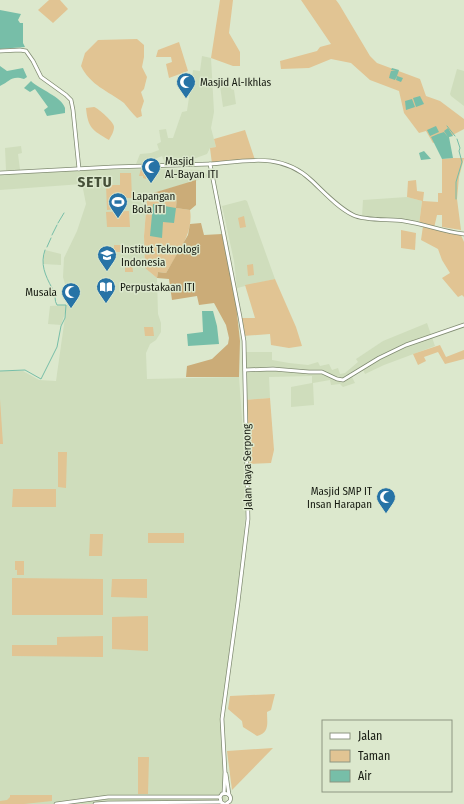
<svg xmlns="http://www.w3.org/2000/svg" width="464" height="804" font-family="'Fira Sans Condensed',sans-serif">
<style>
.built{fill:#cfddbc}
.green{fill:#e1c493}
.forest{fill:#cbac78}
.water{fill:#77bea8}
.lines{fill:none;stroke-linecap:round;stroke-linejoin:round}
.stream{stroke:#77bea8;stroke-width:1}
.secondary-casing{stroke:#808b72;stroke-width:4.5}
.primary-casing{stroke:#808b72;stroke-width:4.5}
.secondary{stroke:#fff;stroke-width:3}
.primary{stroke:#fff;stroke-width:3}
.labels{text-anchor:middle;stroke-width:3;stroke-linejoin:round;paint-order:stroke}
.poi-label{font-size:11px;fill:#161a11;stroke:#dce8cd;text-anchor:start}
.street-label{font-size:11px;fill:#161a11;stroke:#dce8cd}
.district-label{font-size:15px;font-weight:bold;letter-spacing:1px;fill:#454f38;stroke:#dce8cd}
</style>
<rect width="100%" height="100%" fill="#dce8cd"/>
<g class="built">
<polygon points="202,56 211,58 214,112 211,128 216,147 210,148 207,154 185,162 165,163 162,156 143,164 136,164 140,154 151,153 159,150 157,144 161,142 159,130 166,129 168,138 173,138 182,112 187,111 193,70 200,71"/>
<polygon points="457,69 464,71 464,106 451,96 450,94"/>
<polygon points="230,85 231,89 234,90 236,104 223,107 220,86"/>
<polygon points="21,146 22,153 18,154 20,170 6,170 5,148"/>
<polygon points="171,169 201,170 206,173 209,177 153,193 153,198 147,199 144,236 145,268 157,278 158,314 161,323 161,332 156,340 150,344 146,353 147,379 239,377 247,489 242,562 221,718 226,804 0,804 0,371 23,371 39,380 56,381 66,310 61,325 48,324 50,306 67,305 65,284 63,277 64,258 77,231 86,204 82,184 0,190 0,174 80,170"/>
<polygon points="407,197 422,201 419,225 398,220 362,217 363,200"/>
<polygon points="245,200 247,201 275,279 237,288 234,261 222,206"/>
<polygon points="45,250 61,254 61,265 43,264"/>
<polygon points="427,323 435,346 384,365 365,374 363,370 352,377 355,383 343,387 340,384 331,385 330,380 313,383 314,405 291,407 291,387 312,383 312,376 269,377 270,398 245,400 244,352 272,352 272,360 289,363 308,365 318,362 320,366 329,364 332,370 338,368 340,374 345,373 358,362 356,359 383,341"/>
</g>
<g class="green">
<polygon points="49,0 60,0 68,9 53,23 38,10"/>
<polygon points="220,0 233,0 229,33 240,52 240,66 233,66 211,58"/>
<polygon points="301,0 336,0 339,4 370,56 377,63 420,79 426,96 440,101 464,119 464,129 449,137 433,143 426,131 419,133 404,113 399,91 370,80 351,63 331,59 309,68 281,69 280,61 317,51 320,47 331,44"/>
<path d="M137,39L144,45V57L142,67L147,77L144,89L141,92L144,101L141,110L142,116L137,118C132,113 128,108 124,103C108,91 90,85 81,66L85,53L98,40Z"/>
<polygon points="179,42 188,71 169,78 166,64 172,62 171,57 156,57 158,50"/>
<path d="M94,107C98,108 115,123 114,127C114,132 111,136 109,140C92,130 88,128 86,108Z"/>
<polygon points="245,130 255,160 212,164 210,148 216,147 214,139"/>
<polygon points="453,158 464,158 459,177 457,199 461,230 442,227 442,215 437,215 434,228 460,233 464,242 464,297 462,295 458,297 442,278 450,273 442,260 438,249 421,240 423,226 419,225 422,201 407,197 408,181 416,180 417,191 424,192 423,201 438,202 438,193 442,193 442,159"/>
<polygon points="141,169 155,169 155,175 148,172 146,179 143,178 143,176 139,176"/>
<polygon points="120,173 131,173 132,198 117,198 117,209 107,210 106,185 120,185"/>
<path d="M153,193L177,195L176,208L190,210C194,233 177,254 166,273L158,272L157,278L145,268L144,236L147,198H153Z"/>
<polygon points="129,211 130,227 107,227 106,212"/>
<polygon points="244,216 246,227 240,228 238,218"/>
<polygon points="401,230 416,233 415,250 401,248"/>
<rect x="114" y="245" width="10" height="7"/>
<polygon points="125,261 132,261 133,272 125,272"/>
<polygon points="253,264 254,275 248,276 247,265"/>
<polygon points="275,279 296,327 302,346 289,348 271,345 270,334 243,336 242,318 255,318 245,285"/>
<polygon points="144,327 153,327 154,336 145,336"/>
<polygon points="440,345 446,357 464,350 464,359 445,364 438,352 424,357 426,361 418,365 413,354"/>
<polygon points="270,398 274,450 271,463 248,464 245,400"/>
<polygon points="0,399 3,444 0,444"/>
<polygon points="58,452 67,452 66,488 58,487"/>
<polygon points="13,489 56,489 56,507 12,507"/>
<rect x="148" y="533" width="36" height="10"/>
<polygon points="90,534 103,534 102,556 89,556"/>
<polygon points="15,561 24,561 24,575 17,575 17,570 15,570"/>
<polygon points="12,578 103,579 103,615 12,615"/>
<polygon points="112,579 147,579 147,598 111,597"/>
<polygon points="148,616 148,651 112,649 112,617"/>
<polygon points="103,636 103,657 12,656 12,645 57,645 57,637"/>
<path d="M275,694L271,710L267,712C267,722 270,733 257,736L243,727L242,721L228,709L230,696Z"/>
<polygon points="273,748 232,790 227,751"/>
<polygon points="138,757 149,757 148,794 138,794"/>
<polygon points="10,795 52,795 52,801 24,804 0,804 0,801 7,800 10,797"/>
</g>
<g class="forest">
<polygon points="196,180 196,205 190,210 176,208 177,195 153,193"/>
<polygon points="201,223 204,235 222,234 236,304 240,341 239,377 186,377 187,366 212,359 228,344 229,338 226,325 214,303 199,305 197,296 172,300 169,279 157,278 158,272 166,273 188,235 190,224"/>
</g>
<g class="water">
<polygon points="0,10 21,14 18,20 20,23 23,23 23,43 25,47 0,49"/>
<path d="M0,66L7,71L23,68L27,77L24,79C12,75 10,81 0,86Z"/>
<polygon points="392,68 399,70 397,76 403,78 401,82 396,80 397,76 395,80 389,78 390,74 394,75 390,74 391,71 396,71 391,70"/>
<path d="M31,81C40,90 61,96 65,108V113L47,116L44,110L48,107L35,89L30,92L24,88Z"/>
<polygon points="420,96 424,104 416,107 413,98"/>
<polygon points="412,99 415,107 406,110 405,101"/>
<polygon points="436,126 439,132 430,136 427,130"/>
<polygon points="448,128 453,136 449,137 453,158 442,159 431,137 438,134 440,140 438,134 444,132 448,137 444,131"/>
<polygon points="424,151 431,159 430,159 421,160 419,153"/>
<polygon points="153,204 176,208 174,223 163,222 162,238 150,236"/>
<polygon points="202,311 213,311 217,326 219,344 188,346 187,334 203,332"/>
</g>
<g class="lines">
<g class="stream">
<polyline points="447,126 455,136"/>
<polyline points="456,199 456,182 462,162 459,151 460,148 457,139"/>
<polyline points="58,223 64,213"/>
<polyline points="52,235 57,225"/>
<polyline points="47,247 51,238"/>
<path d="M45,250C40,264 45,275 52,288"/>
<path d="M0,371L25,370L41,379L57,347L61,326L65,318L66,305H57C54,301 56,295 54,290"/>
</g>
<g class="secondary-casing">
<g id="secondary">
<polyline points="245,370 273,369 309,372 322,372 337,379 343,380 379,358 406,345 464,325"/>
<polyline points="226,774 229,795"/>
<path d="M224,793L225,772L222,719L238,602L248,519L244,341L240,317L210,164C247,161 281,152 311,180C324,192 337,207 353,215C365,221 390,219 404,221C425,224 444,232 464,234"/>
<polyline points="56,804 108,797 220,797"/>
<polyline points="95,804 108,803 221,802"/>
<path d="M224,804L221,802L220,797L222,794C228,792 232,796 230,801L226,804"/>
</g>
</g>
<g class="primary-casing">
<g id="primary">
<polyline points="0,51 20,50 26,51 33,61 41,77 66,95 71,100 73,110 79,169"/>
<polyline points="0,173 113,167 210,164"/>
</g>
</g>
<use href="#secondary" class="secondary"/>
<use href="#primary" class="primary"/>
</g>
<defs>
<g id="mosque-pin" transform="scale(1)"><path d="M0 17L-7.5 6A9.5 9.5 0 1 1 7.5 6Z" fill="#2773a6" stroke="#dce8cd"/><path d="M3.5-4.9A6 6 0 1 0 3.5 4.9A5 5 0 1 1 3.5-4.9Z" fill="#fff"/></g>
<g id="stadium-pin" transform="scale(1)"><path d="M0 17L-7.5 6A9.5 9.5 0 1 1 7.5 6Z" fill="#2773a6" stroke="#dce8cd"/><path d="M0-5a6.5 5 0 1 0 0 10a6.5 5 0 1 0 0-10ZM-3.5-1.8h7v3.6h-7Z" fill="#fff"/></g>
<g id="university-pin" transform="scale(1)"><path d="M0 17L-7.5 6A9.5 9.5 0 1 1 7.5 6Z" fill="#2773a6" stroke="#dce8cd"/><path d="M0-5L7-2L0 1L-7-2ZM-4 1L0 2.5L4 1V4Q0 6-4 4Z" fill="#fff"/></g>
<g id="library-pin" transform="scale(1)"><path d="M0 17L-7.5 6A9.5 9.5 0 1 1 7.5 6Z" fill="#2773a6" stroke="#dce8cd"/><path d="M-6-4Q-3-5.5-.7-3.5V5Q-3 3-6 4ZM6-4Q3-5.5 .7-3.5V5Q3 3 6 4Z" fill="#fff"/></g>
</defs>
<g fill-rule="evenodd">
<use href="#mosque-pin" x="186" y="82"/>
<use href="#mosque-pin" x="151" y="167"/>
<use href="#stadium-pin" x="118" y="202"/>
<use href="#university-pin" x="107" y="255"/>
<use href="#library-pin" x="106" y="287"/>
<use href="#mosque-pin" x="71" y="292"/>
<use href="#mosque-pin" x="386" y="497"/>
</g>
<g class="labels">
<g class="poi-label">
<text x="200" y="86">Masjid Al-Ikhlas</text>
<text x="165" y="165">Masjid<tspan x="165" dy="13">Al-Bayan ITI</tspan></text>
<text x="132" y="200">Lapangan<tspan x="132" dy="13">Bola ITI</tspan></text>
<text x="121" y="253">Institut Teknologi<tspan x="121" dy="13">Indonesia</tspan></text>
<text x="120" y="291">Perpustakaan ITI</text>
<text x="57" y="296" text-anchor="end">Musala</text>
<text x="372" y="495" text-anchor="end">Masjid SMP IT<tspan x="372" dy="13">Insan Harapan</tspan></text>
</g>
<g class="street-label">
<text transform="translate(247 467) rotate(-91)" y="4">Jalan Raya Serpong</text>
</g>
<g class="district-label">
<text x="95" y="187">SETU</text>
</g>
</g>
<rect x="322" y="720" width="130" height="72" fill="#dce8cd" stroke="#8d9682"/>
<rect x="330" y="733" width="20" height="6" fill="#ffffff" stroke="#8d9682"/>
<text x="358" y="740" font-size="12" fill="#161a11">Jalan</text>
<rect x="330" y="750" width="20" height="12" fill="#e1c493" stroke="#8d9682"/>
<text x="358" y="760" font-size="12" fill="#161a11">Taman</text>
<rect x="330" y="770" width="20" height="12" fill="#77bea8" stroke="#8d9682"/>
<text x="358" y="780" font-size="12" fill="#161a11">Air</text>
</svg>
